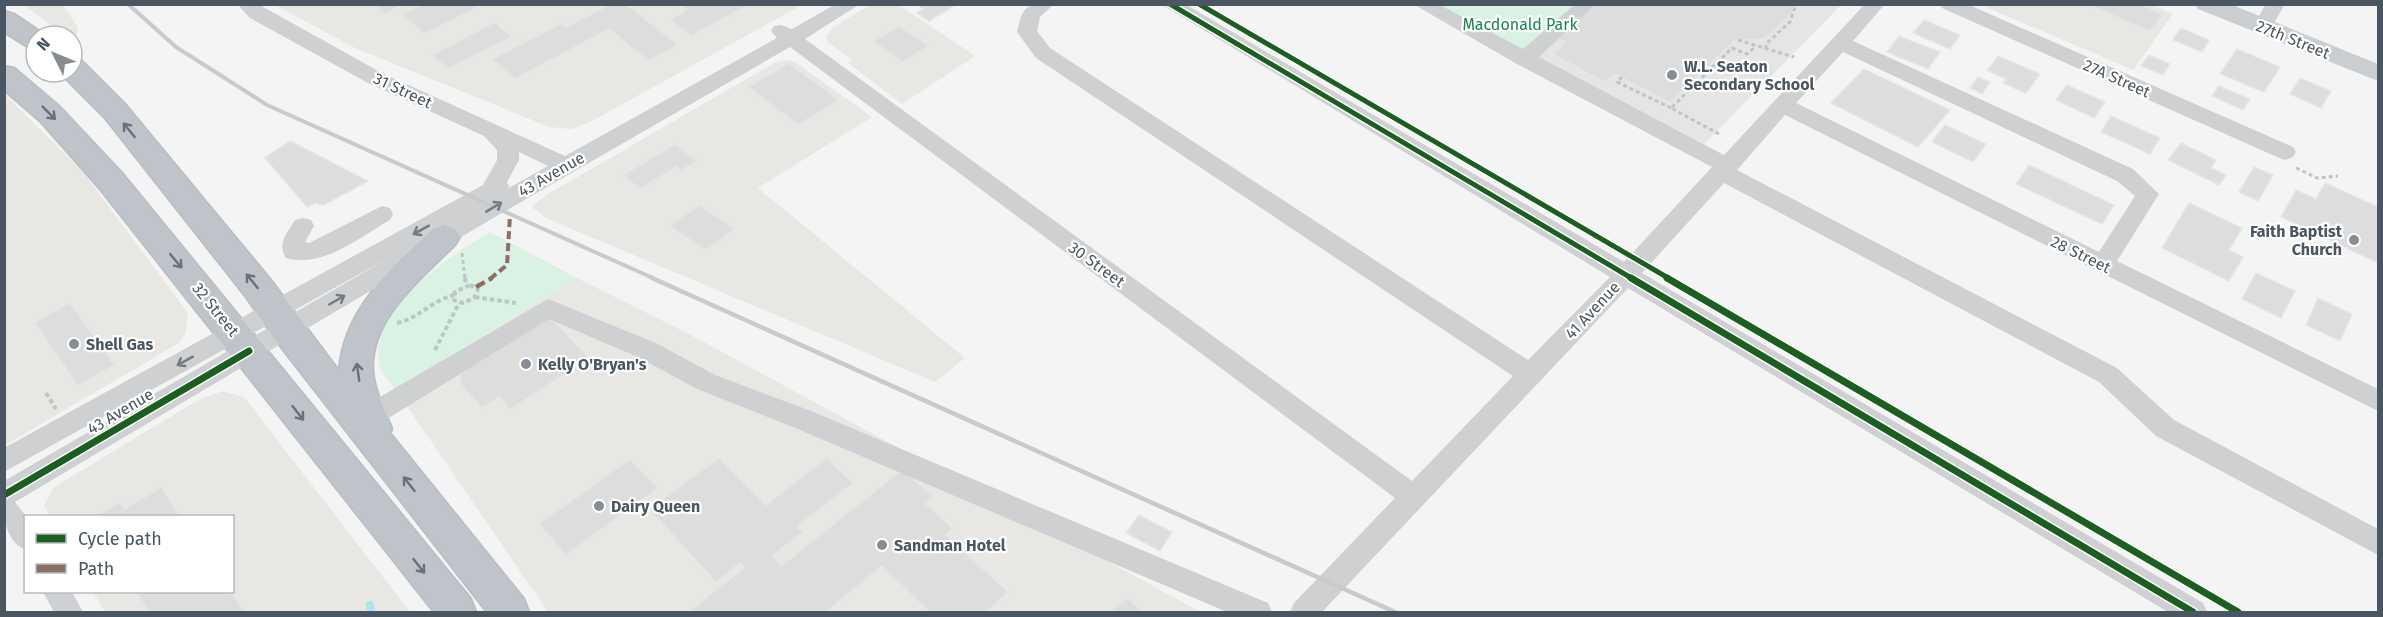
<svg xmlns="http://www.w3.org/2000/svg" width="2383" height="617" font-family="'Fira Sans',sans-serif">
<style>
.commercial{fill:#e8e7e3}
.education{fill:#e6e5e6}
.green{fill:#d9f2e3}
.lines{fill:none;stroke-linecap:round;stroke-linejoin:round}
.stream{stroke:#aee2f0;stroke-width:8}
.building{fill:#ddddde;stroke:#e5e6e7;stroke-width:1.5}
.highway-casing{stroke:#b9bec3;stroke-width:3}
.path-far1{stroke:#bcc7c4;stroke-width:3;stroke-dasharray:4 3;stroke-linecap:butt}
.path{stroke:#bcc7c4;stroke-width:4;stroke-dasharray:4.5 3;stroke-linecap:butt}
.minor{fill:#ced0d2;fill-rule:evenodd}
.major{fill:#caced1;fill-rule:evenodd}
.highway{fill:#bec4c9;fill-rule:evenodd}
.rail-far1{stroke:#c9cacc;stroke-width:4}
.rail{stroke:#c9cacc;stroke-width:4.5}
.quiet-far1{stroke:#8d6e63;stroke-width:4;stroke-dasharray:8 4;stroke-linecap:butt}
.quiet{stroke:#8d6e63;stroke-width:4.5;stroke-dasharray:10 4.5;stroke-linecap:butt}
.cycleway-far1-casing{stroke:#fff;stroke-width:8}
.cycleway-casing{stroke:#fff;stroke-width:10}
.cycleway-far1{stroke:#1b5e20;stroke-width:5}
.cycleway{stroke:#1b5e20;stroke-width:7}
.oneway{stroke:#67727b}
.oneway2{stroke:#727b83}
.poi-dot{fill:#868d94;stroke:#fff;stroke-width:2}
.labels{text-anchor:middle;stroke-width:4.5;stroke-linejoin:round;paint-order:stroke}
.park-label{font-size:16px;fill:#17864f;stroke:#fff}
.street-label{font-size:16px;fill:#4a5661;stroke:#fff}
.poi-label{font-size:16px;font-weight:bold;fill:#4a5661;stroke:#fff;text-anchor:start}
</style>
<rect width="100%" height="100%" fill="#f4f4f4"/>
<g class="commercial">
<polygon points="2151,4 2173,14 2133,70 1981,5"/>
<polygon points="23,5 63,5 78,28 75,41 72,36 67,36"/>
<polygon points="275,5 802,5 590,122 571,129 549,127 353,47"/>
<polygon points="870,5 899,5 975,56 902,104 848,63 852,60 828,42 826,36 833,27"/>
<polygon points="786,60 795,62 872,117 758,188 965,358 935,382 546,218 532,207 543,197 774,63"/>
<polygon points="4,94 83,172 188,313 186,332 179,343 5,445"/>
<polygon points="577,278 687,333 1201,612 548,612 396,390"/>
<polygon points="223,391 244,397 410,612 105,612 93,592 232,592 232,516 50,516 44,505 54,487 200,399"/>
</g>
<polygon class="education" points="1574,5 1841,5 1704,144 1522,49"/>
<g class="green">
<polygon points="1437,5 1574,5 1522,49"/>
<path d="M490,232L577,278L396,390C391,384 382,375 380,368C366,310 450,256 490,232Z"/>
</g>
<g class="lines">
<polyline class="stream" points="370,605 371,612"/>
</g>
<g class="building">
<polygon points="374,4 405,4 384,14"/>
<polygon points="423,4 471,4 476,8 424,34 402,14"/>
<polygon points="610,4 626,4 678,45 649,61 609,29 515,79 492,59 562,23 567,27"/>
<polygon points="680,4 750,4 691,36 670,20 687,10"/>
<polygon points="916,4 957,4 929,21 917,13 923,9"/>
<polygon points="1595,4 1793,4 1794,11 1767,37 1759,40 1735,40 1670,103 1615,74 1603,82 1553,54 1565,42 1557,38"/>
<polygon points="2086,4 2140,4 2163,14 2150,31"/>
<polygon points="1924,20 1960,35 1950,49 1913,33"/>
<polygon points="495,22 512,37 448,69 432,55"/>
<polygon points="899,26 929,46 903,62 873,41"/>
<polygon points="2181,28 2209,40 2202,52 2173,40"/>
<polygon points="1899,36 1940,52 1928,69 1887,52"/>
<polygon points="2237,49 2280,67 2264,92 2220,74"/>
<polygon points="2149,55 2170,64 2163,75 2141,66"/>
<polygon points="1998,56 2040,74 2026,93 2003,83 2006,79 1987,70"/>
<polygon points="789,63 839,100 798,125 748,87"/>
<polygon points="1864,69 1950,110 1918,147 1831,103"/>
<polygon points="1978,77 1990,82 1982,94 1970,88"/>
<polygon points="2300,78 2331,91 2321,108 2290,94"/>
<polygon points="2067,85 2105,102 2094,118 2056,100"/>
<polygon points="2219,86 2250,99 2243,110 2212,96"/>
<polygon points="2111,116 2160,138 2150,154 2101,132"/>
<polygon points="1945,125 1986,144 1973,162 1932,142"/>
<polygon points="290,141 368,181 324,205 316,203 307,207 265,158"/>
<polygon points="2181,143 2216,160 2211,168 2226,175 2219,185 2168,160"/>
<polygon points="675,144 697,161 681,171 676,167 640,189 623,175"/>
<polygon points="2029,165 2114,205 2102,224 2016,184"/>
<polygon points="2254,167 2273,175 2258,201 2239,192"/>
<polygon points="2325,183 2378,207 2378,263 2281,217 2296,190 2316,199"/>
<polygon points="2189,203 2242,228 2229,250 2243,257 2229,281 2162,248"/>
<polygon points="699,205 735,229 706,250 670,226"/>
<polygon points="2256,273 2295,291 2281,318 2242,299"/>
<polygon points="2318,298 2352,314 2340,341 2306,325"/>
<polygon points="70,303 115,365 78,386 34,322"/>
<polygon points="549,316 589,358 510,410 499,397 482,408 460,383 462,370"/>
<polygon points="719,458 766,505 827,458 853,483 797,526 803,532 772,556 781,566 903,469 933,497 925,503 953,529 946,535 1008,592 986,612 929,612 882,566 826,612 688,612 744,568 740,563 716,582 649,509"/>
<polygon points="630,459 658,488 566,555 539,524"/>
<polygon points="161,487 180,516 96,516 120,502 125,509"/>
<polygon points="1139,515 1172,532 1160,551 1126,533"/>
<polygon points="136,592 231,592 245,612 149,612"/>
<polygon points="1127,598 1143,612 1111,612"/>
</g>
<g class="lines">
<g class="highway-casing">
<g id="highway">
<polygon points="4,11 14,14 47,36 36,36 36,49 26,46 4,32"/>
<path d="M72,59L82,61L125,104L270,279L339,371C343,310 391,268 433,229L444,225L455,229L460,237L455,245C421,279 369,319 373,372C375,392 385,411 392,429L390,433L524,599L529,612H487L274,338L246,297L105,118L62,75L60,72H72Z"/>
<polygon points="4,66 14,68 60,107 122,173 471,599 476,612 434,612 100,189 40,121 4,90"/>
</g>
</g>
<g class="path-far1">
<polyline points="1738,40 1794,57"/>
<polyline points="1766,49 1766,44 1790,22 1796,4"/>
<polyline points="1622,77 1617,82 1671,108"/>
<polyline points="1719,134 1671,108 1732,48 1747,54 1754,48"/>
<polyline points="2296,168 2317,178 2338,176"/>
<polyline points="462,253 465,279"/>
</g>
<g class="path">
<polyline points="465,278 466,286"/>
<polygon points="470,285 478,289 474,298 463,303 454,300 455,292"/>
<polyline points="475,297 516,303"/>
<path d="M397,323C419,318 433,300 454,295"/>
<polyline points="435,350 459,303"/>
<polyline points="46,393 56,409"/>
</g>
<g class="minor">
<path d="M237,4H258L382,73L565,156L777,38L771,31L774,26L781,25L792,29L836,4H860L805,39L1412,481L1513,376L1036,58L1017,32C1023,4 1027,4 1054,4L1040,17L1037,31L1050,48L1528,360L1610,277L1161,4H1185L1624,262L1712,167L1517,64L1413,4H1438L1523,49L1575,4H1596L1539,57L1724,155L1865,4H1885L1853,41L2133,169L2159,194L2117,261L2378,389V411L1785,115L1737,170L2117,368L2174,420L2378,529V555L2156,436L2099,382L1724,183L1642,273L2203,603L2207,612H2168L1628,288L1322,612H1290L1294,603L1395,498L790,47L500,214L15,502L26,516V550C0,539 4,506 4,481L392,256L4,472V448L483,185L497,160V150L484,136L368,83L250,18ZM1843,52L2117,181L2135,196L2099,252L1796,103ZM519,152L548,166L507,189L509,186L507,182L519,160Z"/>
<polygon points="1940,4 1967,4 2293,147 2296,152 2293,157 2285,160 2277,157 1942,8"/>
<polygon points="2266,4 2285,4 2270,30 2256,30 2253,26"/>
<path d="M382,206L390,208L393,214L390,220C360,237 322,269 286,258C277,243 287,233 295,220L303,218L311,220L314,226L305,242L309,243Z"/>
<polygon points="548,299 658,344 715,375 811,411 1268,603 1272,612 1227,612 793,427 697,389 640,358 549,319 379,424 370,427 361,424 357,416 361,408"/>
<polygon points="43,592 72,592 83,612 54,612"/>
</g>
<polygon class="major" points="2195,4 2230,4 2378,64 2378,81 2198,9"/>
<use href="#highway" class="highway"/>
<polyline class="rail-far1" points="128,4 176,47 267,105 655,279"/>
<polyline class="rail" points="652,278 1395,612"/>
<polyline class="quiet-far1" points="490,279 507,265 510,216"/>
<polyline class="quiet" points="476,287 492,278"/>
<g class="cycleway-far1-casing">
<g id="cycleway-far1">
<polyline points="1170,4 1633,279"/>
<polyline points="1199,4 1670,279"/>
</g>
</g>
<g class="cycleway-casing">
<g id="cycleway">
<polyline points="1631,278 2193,612"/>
<polyline points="1667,278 2238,612"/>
<polyline points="4,495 249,351"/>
</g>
</g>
<use href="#cycleway-far1" class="cycleway-far1"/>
<use href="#cycleway" class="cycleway"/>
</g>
<defs><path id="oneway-shaft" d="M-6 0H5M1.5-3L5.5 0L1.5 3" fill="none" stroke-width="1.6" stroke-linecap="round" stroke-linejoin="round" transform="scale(1.5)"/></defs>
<g class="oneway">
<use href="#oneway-shaft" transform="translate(49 113) rotate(45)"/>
<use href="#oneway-shaft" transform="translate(129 130) rotate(-129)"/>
<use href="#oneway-shaft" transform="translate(176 261) rotate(50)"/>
<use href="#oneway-shaft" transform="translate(252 281) rotate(-129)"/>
<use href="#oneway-shaft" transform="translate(358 372) rotate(-98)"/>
<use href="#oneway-shaft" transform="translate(298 413) rotate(52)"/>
<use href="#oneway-shaft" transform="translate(409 484) rotate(-128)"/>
<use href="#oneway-shaft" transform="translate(419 566) rotate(52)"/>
</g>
<g class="oneway2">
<use href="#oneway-shaft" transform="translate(494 207) rotate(-31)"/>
<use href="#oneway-shaft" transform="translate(421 230) rotate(151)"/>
<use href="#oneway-shaft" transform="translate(337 300) rotate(-30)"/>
<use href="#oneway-shaft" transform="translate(185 361) rotate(151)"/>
</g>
<g class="poi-dot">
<circle cx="1672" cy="75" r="6"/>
<circle cx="2354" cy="240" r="6"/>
<circle cx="74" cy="344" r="6"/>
<circle cx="526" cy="364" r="6"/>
<circle cx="599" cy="506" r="6"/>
<circle cx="882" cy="545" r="6"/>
</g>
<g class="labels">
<g class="park-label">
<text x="1520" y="30">Macdonald Park</text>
</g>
<g class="street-label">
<text transform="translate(2293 39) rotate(22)" y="6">27th Street</text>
<text transform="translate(2117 78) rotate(24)" y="6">27A Street</text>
<text transform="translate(403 90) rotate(25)" y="6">31 Street</text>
<text transform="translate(551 174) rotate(-30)" y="6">43 Avenue</text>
<text transform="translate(2081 254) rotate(26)" y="6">28 Street</text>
<text transform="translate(1097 264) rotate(36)" y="6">30 Street</text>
<text transform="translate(216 309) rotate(51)" y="6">32 Street</text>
<text transform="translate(1592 310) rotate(-47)" y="6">41 Avenue</text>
<text transform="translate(120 411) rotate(-31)" y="6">43 Avenue</text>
</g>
<g class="poi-label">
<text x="1684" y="72">W.L. Seaton<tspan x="1684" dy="18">Secondary School</tspan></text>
<text x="2342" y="237" text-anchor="end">Faith Baptist<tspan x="2342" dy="18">Church</tspan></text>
<text x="86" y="350">Shell Gas</text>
<text x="538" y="370">Kelly O'Bryan's</text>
<text x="611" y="512">Dairy Queen</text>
<text x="894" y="551">Sandman Hotel</text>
</g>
</g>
<rect width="2383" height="617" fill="none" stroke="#4a5661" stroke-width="12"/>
<rect x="24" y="515" width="210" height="78" fill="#ffffff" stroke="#b7bbc0" stroke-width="1.5"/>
<rect x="36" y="534" width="30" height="9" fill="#1b5e20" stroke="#b7bbc0" stroke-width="1.5"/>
<text x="78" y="545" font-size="18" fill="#4a5661">Cycle path</text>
<rect x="36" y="564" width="30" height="9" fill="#8d6e63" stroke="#b7bbc0" stroke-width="1.5"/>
<text x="78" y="575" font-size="18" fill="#4a5661">Path</text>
<g transform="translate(54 54) rotate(313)"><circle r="28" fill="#ffffff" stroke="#b7bbc0" stroke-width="1.5"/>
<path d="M0-4.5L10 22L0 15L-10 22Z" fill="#868d94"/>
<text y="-9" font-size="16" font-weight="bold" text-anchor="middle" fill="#4a5661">N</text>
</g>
</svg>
